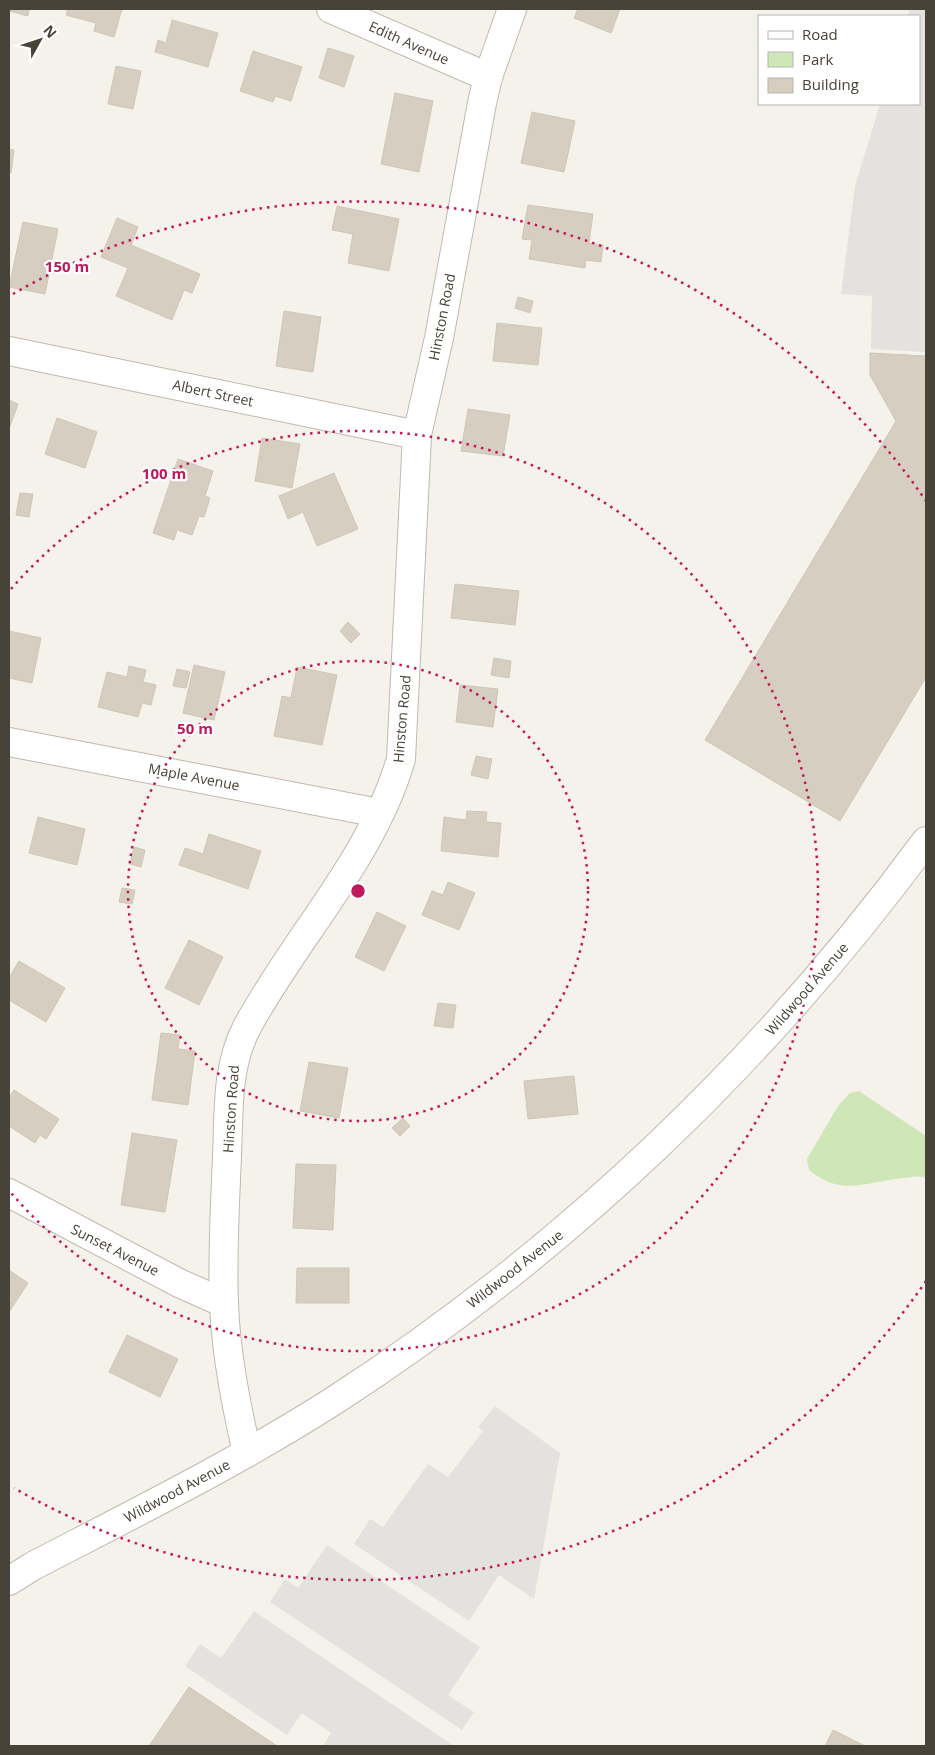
<svg xmlns="http://www.w3.org/2000/svg" width="935" height="1755" font-family="'Open Sans',sans-serif">
<style>
.green{fill:#cfe6b6}
.parking{fill:#e3e2df}
.building{fill:#d6cec1;stroke:#d0c6b4}
.lines{fill:none;stroke-linecap:round;stroke-linejoin:round}
.minor-casing{stroke:#c0baae;stroke-width:30}
.minor{stroke:#fff;stroke-width:28}
.ring{fill:none;stroke:#c2185b;stroke-width:2.5;stroke-dasharray:2.5 5}
.labels{text-anchor:middle;stroke-width:4.5;stroke-linejoin:round;paint-order:stroke}
.street-label{font-size:14px;fill:#484339;stroke:#fff}
.centre{fill:#c2185b;stroke:#fff;stroke-width:2.5}
.ring-label{font-size:15px;text-anchor:middle;font-weight:bold;fill:#c2185b;stroke:#fff;stroke-width:4.5;stroke-linejoin:round;paint-order:stroke}
</style>
<rect width="100%" height="100%" fill="#f4f2eb"/>
<path class="green" d="M859,1091L926,1136V1178C919,1175 910,1177 903,1178C864,1182 842,1197 809,1170L807,1159L838,1106L850,1093Z"/>
<g class="parking">
<polygon points="910,9 926,9 926,352 871,349 872,296 841,294 855,186 880,104 919,104 919,16 907,16"/>
<polygon points="495,1406 560,1453 534,1599 499,1575 469,1621 354,1544 370,1519 383,1527 428,1464 448,1477 483,1431 478,1427"/>
<polygon points="327,1545 480,1647 448,1695 474,1712 462,1730 270,1602 285,1579 298,1588"/>
<polygon points="254,1611 454,1746 323,1746 331,1733 302,1713 287,1735 185,1666 200,1644 221,1658"/>
</g>
<g class="building">
<polygon points="9,9 29,9 28,16 9,11"/>
<polygon points="68,9 122,9 114,37 94,31 96,23 66,15"/>
<polygon points="578,9 620,9 611,33 574,18"/>
<polygon points="172,20 218,33 208,67 155,52 158,40 166,43"/>
<polygon points="328,48 354,56 344,87 319,78"/>
<polygon points="253,51 302,67 291,101 275,96 273,102 240,91"/>
<polygon points="116,66 141,71 133,109 108,104"/>
<polygon points="395,93 433,101 419,172 381,164"/>
<polygon points="532,112 575,121 564,172 521,163"/>
<polygon points="9,149 14,150 11,173 9,172"/>
<polygon points="528,205 593,214 589,243 603,245 601,262 586,260 585,268 529,259 532,240 522,239"/>
<polygon points="337,206 399,219 389,271 348,263 353,234 332,230"/>
<polygon points="117,218 138,227 131,245 200,274 192,293 184,290 172,320 116,296 128,268 101,257"/>
<polygon points="23,222 58,229 45,294 9,287"/>
<polygon points="518,297 533,301 530,313 515,308"/>
<polygon points="284,311 321,317 313,372 276,366"/>
<polygon points="497,323 542,328 538,365 493,361"/>
<polygon points="870,353 926,356 926,677 840,821 705,740 896,421 870,375"/>
<polygon points="9,400 18,404 9,429"/>
<polygon points="468,409 510,415 503,456 461,451"/>
<polygon points="57,418 97,432 85,468 45,454"/>
<polygon points="262,438 300,444 292,488 255,481"/>
<polygon points="178,459 213,471 205,496 210,498 204,517 199,516 192,535 177,530 174,540 153,533"/>
<polygon points="334,473 358,529 317,546 303,512 288,519 279,496"/>
<polygon points="20,493 33,494 29,517 16,515"/>
<polygon points="455,584 519,591 515,625 451,618"/>
<polygon points="348,622 360,634 351,643 340,631"/>
<polygon points="9,631 41,638 32,683 9,678"/>
<polygon points="494,658 511,661 509,678 491,675"/>
<polygon points="194,665 225,672 214,720 183,713"/>
<polygon points="129,666 146,670 143,682 156,685 151,705 142,703 138,717 98,707 107,672 127,677"/>
<polygon points="297,667 337,675 322,745 274,736 282,696 291,698"/>
<polygon points="177,669 190,672 186,688 173,686"/>
<polygon points="460,685 498,689 493,727 456,722"/>
<polygon points="476,756 492,759 488,779 471,775"/>
<polygon points="467,811 487,812 486,822 501,823 498,857 441,851 444,817 466,820"/>
<polygon points="38,817 85,829 77,865 29,853"/>
<polygon points="209,834 261,851 248,889 179,865 185,848 203,854"/>
<polygon points="134,847 145,850 141,867 130,864"/>
<polygon points="448,882 475,893 459,930 422,915 432,891 443,895"/>
<polygon points="122,888 135,890 132,904 119,902"/>
<polygon points="377,912 406,926 384,971 355,957"/>
<polygon points="189,940 223,957 199,1005 165,988"/>
<polygon points="19,961 65,988 46,1022 9,1000 9,978"/>
<polygon points="438,1003 456,1005 453,1028 434,1026"/>
<polygon points="161,1033 180,1035 178,1049 195,1051 188,1105 152,1100"/>
<polygon points="309,1062 348,1068 339,1118 300,1111"/>
<polygon points="574,1076 578,1114 528,1119 524,1081"/>
<polygon points="14,1090 59,1119 46,1139 40,1135 35,1143 9,1126 9,1098"/>
<polygon points="403,1118 410,1126 400,1136 392,1128"/>
<polygon points="132,1133 177,1140 165,1212 121,1205"/>
<polygon points="296,1164 336,1165 333,1230 293,1228"/>
<polygon points="297,1268 349,1268 349,1303 296,1303"/>
<polygon points="9,1270 28,1283 9,1312"/>
<polygon points="127,1335 178,1359 160,1397 109,1372"/>
<polygon points="189,1687 277,1746 149,1746"/>
<polygon points="833,1730 865,1746 825,1746"/>
</g>
<g class="lines">
<g class="minor-casing">
<g id="minor">
<polyline points="331,9 488,77"/>
<polyline points="9,351 417,435"/>
<polyline points="9,742 379,813"/>
<polyline points="9,1193 179,1283 224,1303"/>
<path d="M247,1453C236,1404 226,1354 224,1304C222,1255 225,1205 227,1156C229,1112 226,1067 247,1027C295,938 373,857 401,759L417,435L439,338L482,103L488,77L512,9"/>
<path d="M9,1581L33,1566C135,1513 238,1462 335,1400C565,1251 764,1061 926,841"/>
</g>
</g>
<use href="#minor" class="minor"/>
</g>
<g class="ring">
<circle cx="358" cy="891" r="230"/>
<path d="M11 589A460 460 0 1 1 11 1193"/>
<path d="M926 1281A689 689 0 0 1 14 1488M13 294A689 689 0 0 1 926 501"/>
</g>
<g class="labels">
<g class="street-label">
<text transform="translate(409 43) rotate(24)" y="5">Edith Avenue</text>
<text transform="translate(442 317) rotate(-79)" y="5">Hinston Road</text>
<text transform="translate(213 393) rotate(12)" y="5">Albert Street</text>
<text transform="translate(402 719) rotate(-85)" y="5">Hinston Road</text>
<text transform="translate(194 777) rotate(11)" y="5">Maple Avenue</text>
<text transform="translate(807 989) rotate(-49)" y="5">Wildwood Avenue</text>
<text transform="translate(231 1109) rotate(-86)" y="5">Hinston Road</text>
<text transform="translate(115 1250) rotate(27)" y="5">Sunset Avenue</text>
<text transform="translate(515 1269) rotate(-38)" y="5">Wildwood Avenue</text>
<text transform="translate(177 1491) rotate(-28)" y="5">Wildwood Avenue</text>
</g>
</g>
<circle cx="358" cy="891" r="8" class="centre"/>
<g class="ring-label">
<text x="67" y="272">150 m</text>
<text x="164" y="479">100 m</text>
<text x="195" y="734">50 m</text>
</g>
<rect width="935" height="1755" fill="none" stroke="#484339" stroke-width="20"/>
<rect x="758" y="15" width="162" height="90" fill="#ffffff" stroke="#b6b4b0"/>
<rect x="768" y="31" width="25" height="8" fill="#ffffff" stroke="#b6b4b0"/>
<text x="802" y="40" font-size="15" fill="#484339">Road</text>
<rect x="768" y="52" width="25" height="15" fill="#cfe6b6" stroke="#b6b4b0"/>
<text x="802" y="65" font-size="15" fill="#484339">Park</text>
<rect x="768" y="78" width="25" height="15" fill="#d6cec1" stroke="#b6b4b0"/>
<text x="802" y="90" font-size="15" fill="#484339">Building</text>
<g transform="translate(40 40) rotate(50)" stroke="#ffffff" stroke-width="4" paint-order="stroke">
<path d="M0-4L9 19L0 12L-9 19Z" fill="#484339"/>
<text y="-8" font-size="14" font-weight="bold" text-anchor="middle" fill="#484339">N</text>
</g>
</svg>
